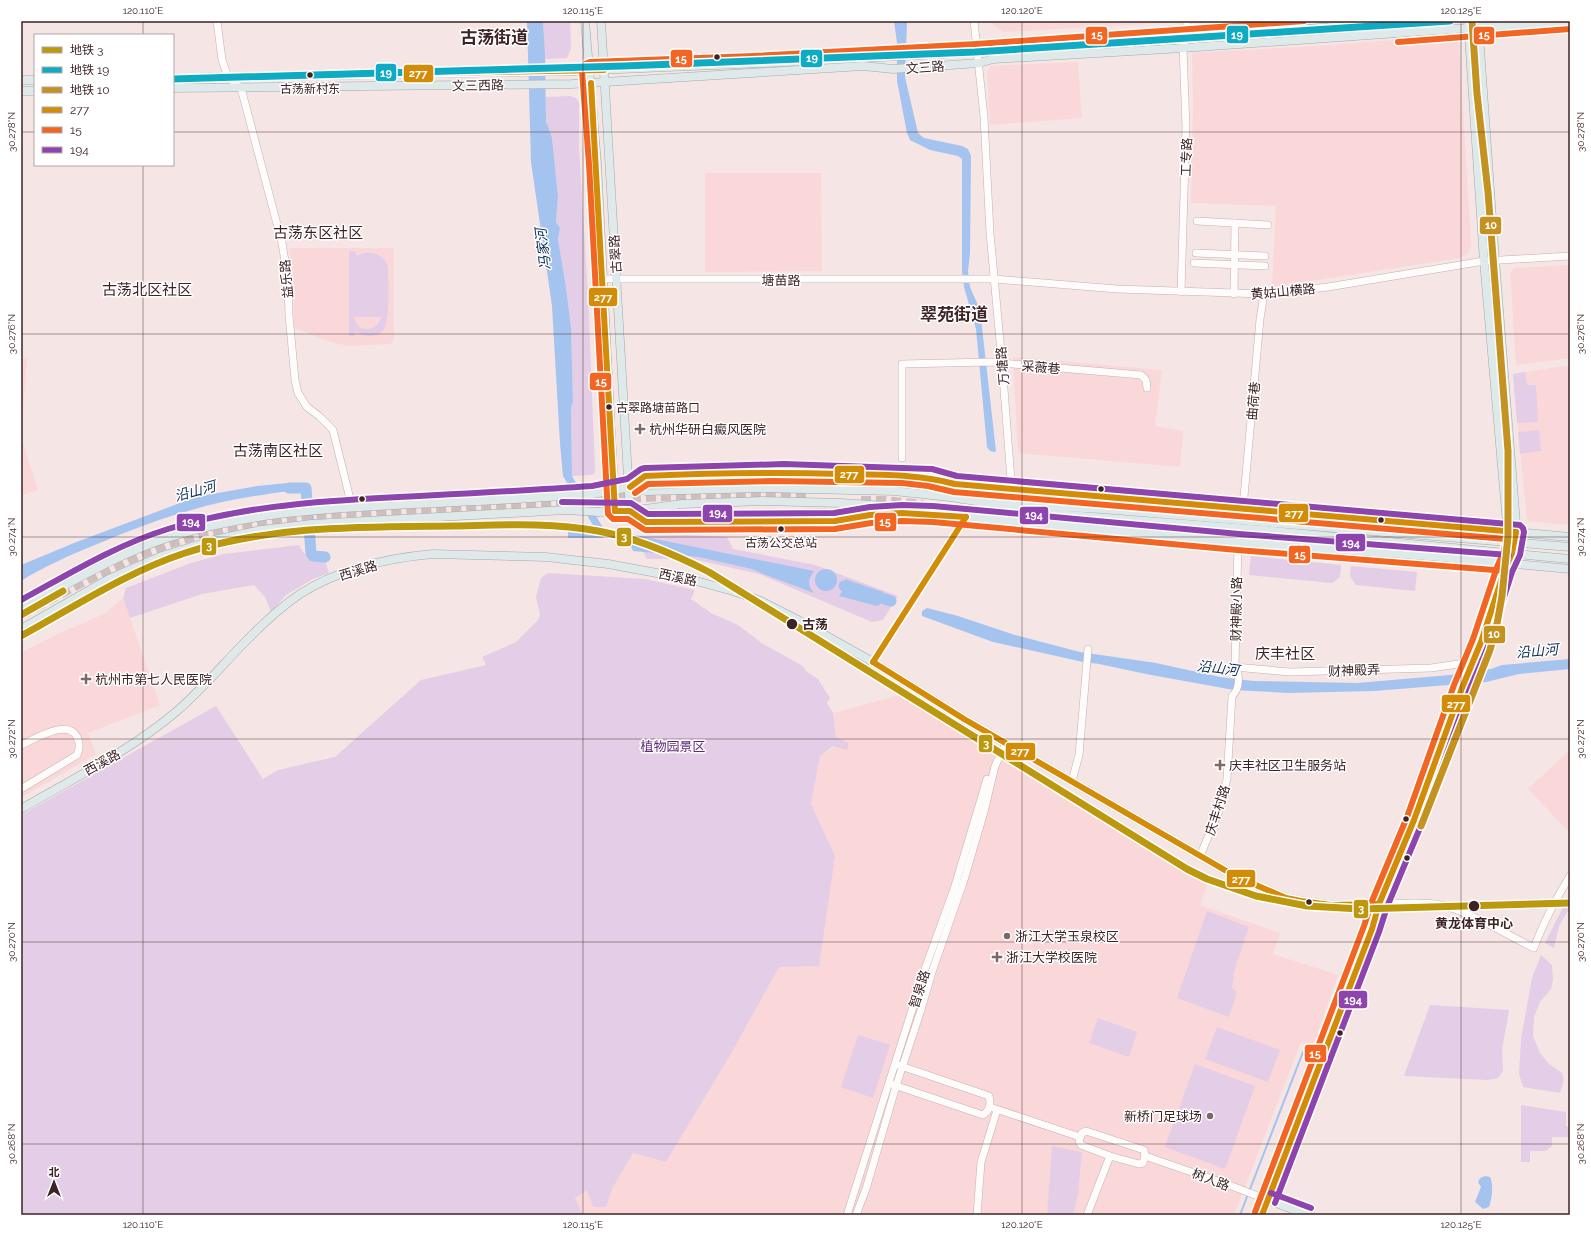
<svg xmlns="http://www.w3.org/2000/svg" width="1591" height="1236" font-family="Raleway,'Noto Sans SC',sans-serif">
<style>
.built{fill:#fad8d9}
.green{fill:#e4cde6;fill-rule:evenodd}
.water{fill:#a5c3ef}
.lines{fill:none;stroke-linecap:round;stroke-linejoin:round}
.stream{stroke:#a5c3ef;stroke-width:2}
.river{stroke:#a5c3ef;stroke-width:11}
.highway-tunnel{stroke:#d0bebf;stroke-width:10;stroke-dasharray:10 5;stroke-linecap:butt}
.minor-casing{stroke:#c5b1b2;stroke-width:8}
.major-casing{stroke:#a0abab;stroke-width:9}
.highway-casing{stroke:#a0abab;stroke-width:11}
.minor{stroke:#fefbfb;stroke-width:7}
.major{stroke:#e0e9e9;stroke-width:8}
.highway{stroke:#ccdddc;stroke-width:10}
.major-bridge-casing{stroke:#a0abab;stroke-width:9;stroke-linecap:butt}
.major-bridge{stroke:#e0e9e9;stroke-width:8}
.bus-1-casing{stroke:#fff;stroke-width:9}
.bus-2-casing{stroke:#fff;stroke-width:9}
.bus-3-casing{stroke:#fff;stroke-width:9}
.bus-1{stroke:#d28c07;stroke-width:6}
.bus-2{stroke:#f26522;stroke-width:6}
.bus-3{stroke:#8e44ad;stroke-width:6}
.metro-1-casing{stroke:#fff;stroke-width:10}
.metro-2-casing{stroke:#fff;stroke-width:10}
.metro-3-casing{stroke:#fff;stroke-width:10}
.metro-1{stroke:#bb980d;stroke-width:7}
.metro-2{stroke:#0eabc2;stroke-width:7}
.metro-3{stroke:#c39221;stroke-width:7}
.ticks{fill:none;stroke:#3e2325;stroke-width:1;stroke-opacity:0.45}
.bus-dot{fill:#3e2325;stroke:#fff;stroke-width:1.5}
.poi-dot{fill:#7e6768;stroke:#fff;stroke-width:1.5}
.labels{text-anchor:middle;stroke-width:3;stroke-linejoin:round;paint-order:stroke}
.bus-label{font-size:12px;fill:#3e2325;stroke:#fff}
.street-label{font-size:13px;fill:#3e2325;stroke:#fff}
.poi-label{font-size:13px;fill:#3e2325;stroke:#fff;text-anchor:start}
.stop-label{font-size:13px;font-weight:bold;fill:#3e2325;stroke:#fff;text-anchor:start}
.park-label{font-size:13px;fill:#5f2977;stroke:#fff}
.water-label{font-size:14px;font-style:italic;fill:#0b2d54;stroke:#fff}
.quarter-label{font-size:15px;fill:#3e2325;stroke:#fff}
.district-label{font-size:17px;font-weight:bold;fill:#3e2325;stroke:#fff}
.line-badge{stroke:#fff;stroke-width:1.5}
.badge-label{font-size:11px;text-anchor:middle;font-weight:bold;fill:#fff}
.neatline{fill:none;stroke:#3e2325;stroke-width:1.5}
.ticks-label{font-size:10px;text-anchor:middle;fill:#3e2325}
</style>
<rect width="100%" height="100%" fill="#f5e5e5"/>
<g class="built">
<polygon points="989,21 1184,21 1184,22 1003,32"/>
<polygon points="1444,36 1453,38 1459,43 1471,245 1468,254 1460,258 1272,287 1276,206 1191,203 1193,104 1192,53 1316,46"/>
<polygon points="1078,62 1082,118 990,125 987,72 991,66"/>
<polygon points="705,173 821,173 822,271 705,272"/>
<polygon points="289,248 394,248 394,340 390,344 348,346 331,342 294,328 293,275"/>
<polygon points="1570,265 1570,358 1516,365 1510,272 1515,268"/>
<polygon points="1013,357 1162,370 1155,426 1183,431 1180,467 1018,453"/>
<polygon points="27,358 27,361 21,434 21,360"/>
<polygon points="1570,365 1570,525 1527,521 1513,374"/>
<polygon points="21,437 38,490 21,495"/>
<polygon points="123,598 160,705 88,733 96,754 21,798 21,653 55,635 104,614"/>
<polygon points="907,693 1209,880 1200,905 1280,933 1273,954 1338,975 1313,1046 1301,1042 1234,1215 583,1215 575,1198 587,1189 593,1207 606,1207 613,1187 633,1153 666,1162 732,1052 779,967 835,856 811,804 820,756 833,748 836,736 833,713"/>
<polygon points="1570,750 1570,833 1528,789"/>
</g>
<g class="green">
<polygon points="543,21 570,21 571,48 567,58 545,59"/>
<path d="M570,96L576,98L579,103V149L588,294L595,470L594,474L590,475L572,476L571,408L573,402L571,327L566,287L558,239L560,228L556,222L558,196L552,138C545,125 545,111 546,97Z"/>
<path d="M349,251L356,252V256C368,249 384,253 388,267C388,281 390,316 385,327C380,339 365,337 355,332V336H349ZM354,317H381V318C376,332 357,334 354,317Z"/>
<polygon points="1525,372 1527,385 1536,385 1538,422 1517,423 1513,374"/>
<polygon points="1539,430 1541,451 1520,454 1518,432"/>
<polygon points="687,535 727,537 733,549 815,565 898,596 883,620 872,622 759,574 693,559 647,559 634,536"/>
<path d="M299,545C305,558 312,559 325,560L329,573L313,579L286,595L271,612L265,597L254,585L202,594L130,618L123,598L126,588L191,563L224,554Z"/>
<polygon points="1251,556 1341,565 1340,577 1332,583 1249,575"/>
<polygon points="1351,566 1417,572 1415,591 1356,585 1350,576"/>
<polygon points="548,573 645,579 695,590 691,599 711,613 738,625 763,644 803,666 806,671 818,679 830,698 827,703 833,713 836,737 849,743 847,750 833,746 820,756 811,804 835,856 819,966 779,967 732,1052 666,1162 633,1153 613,1187 606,1207 593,1207 587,1190 575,1198 583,1215 21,1215 21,815 216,706 263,779 278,770 335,757 421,680 486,665 482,657 516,642 538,620 540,615 536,597 541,578"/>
<polygon points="1570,893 1570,911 1567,912 1559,926 1554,948 1545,943"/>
<polygon points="1207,911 1249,927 1235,968 1232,988 1237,992 1229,1017 1177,998"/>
<polygon points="1541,955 1552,965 1553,980 1551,989 1540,1002 1534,1017 1533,1036 1540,1053 1549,1064 1562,1073 1564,1080 1560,1093 1523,1087 1519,1074 1521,1039 1532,978"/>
<polygon points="1430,1005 1509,1010 1502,1050 1503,1071 1498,1078 1488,1080 1404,1076"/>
<polygon points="1098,1018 1137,1032 1129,1057 1089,1043"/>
<polygon points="1217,1027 1280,1050 1268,1082 1205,1059"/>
<polygon points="858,1035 890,1045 873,1098 841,1087"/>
<polygon points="1195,1064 1255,1086 1225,1169 1165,1147"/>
<polygon points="1521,1105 1566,1112 1566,1126 1570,1127 1570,1137 1552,1137 1552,1146 1546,1151 1530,1151 1530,1162 1521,1162"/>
<polygon points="1052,1146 1082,1152 1078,1194 1073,1215 1047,1215"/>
</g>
<g class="water">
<path d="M527,21H543L545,55L546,121L552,138L558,196L556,222L560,228L558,239L566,287L571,327L573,402L571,408L572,476L602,526L606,529L814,571C808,579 807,585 814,593L766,575L752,569L699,557L633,551L631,546L605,533L604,538H568V532L571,531L596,530L563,476L560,443L552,306L531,162Z"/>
<polygon points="894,21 907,21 905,77 918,133 924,138 962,146 968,149 971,156 970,253 968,271 970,287 980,310 996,451 994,452 990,451 987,447 976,329 964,287 962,271 962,159 958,156 930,150 910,140 907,133 897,81 897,43"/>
<path d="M288,483L305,484L304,491C290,490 276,493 262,495C204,503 148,522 95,545C70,555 45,566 21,581V565L74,543L180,503L201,496L257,486Z"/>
<circle cx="826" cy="580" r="11"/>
<polygon points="845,579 883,592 887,599 877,606 839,596 844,589"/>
<polygon points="927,608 958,616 1015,635 1080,652 1156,663 1220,677 1253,681 1357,683 1450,675 1491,669 1502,665 1570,659 1570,669 1519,674 1486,682 1374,691 1288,693 1234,690 1146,674 1099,664 1083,662 993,642 922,616 922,611"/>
<path d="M1485,1176L1490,1177C1494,1186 1492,1198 1489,1207L1483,1209L1475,1202L1481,1187L1478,1182L1480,1178Z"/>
</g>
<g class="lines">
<polyline class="stream" points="1240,1215 1303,1052"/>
<g class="river">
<polyline points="289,488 306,488 311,553 313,556 325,557"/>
<polyline points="844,586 891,601"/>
</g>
<g class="highway-tunnel">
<polyline points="892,482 944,486 979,492"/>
<polyline points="968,497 1070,503"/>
<polyline points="861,501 884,501 923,505"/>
<polyline points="825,514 873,512"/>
<polyline points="1166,526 1397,547"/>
<path d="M21,615C65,591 110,566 157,548C210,528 267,519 323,514L702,494L808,493"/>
</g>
<g class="minor-casing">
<g id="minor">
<polyline points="217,21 222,60 228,77 241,88 282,243 288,280 289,315 295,380 298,393 307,407 319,416 333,430 352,507"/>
<polyline points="1197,221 1268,225"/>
<polyline points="1196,253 1265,256"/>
<polyline points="1194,263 1265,266"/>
<polyline points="603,279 994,279 1117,289 1264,294 1328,287 1484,261 1570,256"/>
<polyline points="1181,292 1186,127 1183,48 1186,38 1187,21"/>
<polyline points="1234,294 1235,223"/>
<polyline points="902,458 902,364 990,362 1141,375 1146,380 1147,388"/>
<polyline points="1243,508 1260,319 1264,294"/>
<polyline points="873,662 966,517 1009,488 1011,480 1002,363 990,233 984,117 974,21"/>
<polyline points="1235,667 1290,672 1431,668 1472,662"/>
<path d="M21,745C35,739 68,718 77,737C80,744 80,748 77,755L21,789"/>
<polyline points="1072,781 1079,755 1088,649"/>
<path d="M1200,856L1219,811L1227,779L1232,696C1240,689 1240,675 1235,667L1238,542"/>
<path d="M1379,904C1400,904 1421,901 1441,905C1471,912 1507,935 1534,948C1543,923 1556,899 1570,876"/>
<path d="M891,1084L983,1115C990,1110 991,1105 989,1096L898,1065"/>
<polyline points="993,1108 1080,1137"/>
<polygon points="1086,1131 1144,1150 1145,1156 1143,1163 1139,1164 1110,1156 1081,1145 1079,1141 1082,1133"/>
<polyline points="1145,1156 1229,1185 1268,1200"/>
<polyline points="847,1215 925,969 954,889 987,779"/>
<polyline points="856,1215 866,1189 896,1086 920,1013 932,972 964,880 984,812 995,766 1006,743"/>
<polyline points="977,1215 981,1162 997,1110"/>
<polyline points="1087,1215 1110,1156"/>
</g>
</g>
<g class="major-casing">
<g id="major">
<polyline points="585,21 597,163 615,511"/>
<polyline points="601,21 630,511"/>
<polyline points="1468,21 1484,261 1507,524 1506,535"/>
<polyline points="173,78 572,71 765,63 977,52 1418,21"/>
<polyline points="21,80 35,80"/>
<polyline points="173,88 572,84 863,66 893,69 979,63 993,59 1183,48 1570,21"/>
<polyline points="21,91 35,91"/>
<polyline points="634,488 646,491 762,488 894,491 950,497 989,503 1102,509 1570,547"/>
<polyline points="631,511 646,522 835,521 870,515 919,513"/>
<polyline points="599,512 630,511 682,504 762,501 842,503 972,512 1016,511 1263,530 1570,559"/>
<polyline points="964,517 1238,542 1440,557 1570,569"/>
<path d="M21,609C70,583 117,554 170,537C243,514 318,509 394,505C460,502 526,499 593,494L630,487L645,476L784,472L932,477L955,484L1102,495L1570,537"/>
<polyline points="21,629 109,579 162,556 214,540 261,530 312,524 566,510"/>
<path d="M21,809C74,778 130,751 177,711C205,687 228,658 254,633C268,619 284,605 300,594C339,569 387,558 433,554L546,557L608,564L689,579L733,591L761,601L796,619L873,662L964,719L1235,876L1286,898L1301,901L1331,905L1379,904"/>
<polyline points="1268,1200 1308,1215"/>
<polyline points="1262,1215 1372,929 1379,904 1414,820 1462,688 1481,642 1505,569 1512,553 1516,524 1495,260 1478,21"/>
</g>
</g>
<g class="highway-casing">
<g id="highway">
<path d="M630,487C717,479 804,478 892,482"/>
<polyline points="630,511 686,517 825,514"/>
</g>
</g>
<use href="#minor" class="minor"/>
<use href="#major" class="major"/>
<use href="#highway" class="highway"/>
<g class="major-bridge-casing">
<polyline id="major-bridge" points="566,510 599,512"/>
</g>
<use href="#major-bridge" class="major-bridge"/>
<g class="bus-1-casing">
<g id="bus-1">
<polyline points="173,78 604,70"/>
<polyline points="591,83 615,511"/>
<path d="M630,487L645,476C711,473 777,472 843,474C881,475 918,474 955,484L1516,532"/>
<polyline points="615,511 630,511 646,522 835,521 870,515 902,513 966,517"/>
<polyline points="873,662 964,719 1235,876 1286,898 1301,901 1331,905 1379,904"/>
<polyline points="873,662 966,517"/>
<polyline points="1262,1215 1372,929 1379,904 1414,820 1462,688 1481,642 1505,569 1512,553 1516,532"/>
</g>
</g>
<g class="bus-2-casing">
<g id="bus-2">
<polyline points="1304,21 977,44 754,56 590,62 585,64 582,71 589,164 608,514 613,519 628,519 645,530 835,529 871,523 902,521 933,522 1237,550 1507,571"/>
<polyline points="1398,42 1570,29"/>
<polyline points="635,493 648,484 773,481 902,483 928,486 954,492 1506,539 1504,551 1497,567 1473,639 1454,685 1407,817 1372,901 1364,926 1255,1212"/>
</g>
</g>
<g class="bus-3-casing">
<g id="bus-3">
<polyline points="562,502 631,503 648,514 834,513 870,507 902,505 933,506 1239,534 1509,555"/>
<path d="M21,600C69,574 116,545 168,529C249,504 335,500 420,496C477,493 535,490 592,486L627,479L641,469L645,468L784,464L932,469L957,476L1520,525L1523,528L1524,532L1520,555L1512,572L1489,644L1469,691L1422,823L1387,907L1379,932L1275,1203"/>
<polyline points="1271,1193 1311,1208"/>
</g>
</g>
<use href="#bus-1" class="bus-1"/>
<use href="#bus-2" class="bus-2"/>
<use href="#bus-3" class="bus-3"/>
<g class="metro-1-casing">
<g id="metro-1">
<polyline points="21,615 63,591"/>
<path d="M21,636C74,607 127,572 185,553C272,525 364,527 454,526C502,525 550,522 598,531C637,538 674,554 709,572L1187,869L1207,879L1256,896L1307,906L1360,909L1570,903"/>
</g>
</g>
<g class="metro-2-casing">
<polyline id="metro-2" points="173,79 624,66 975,52 1450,21"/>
</g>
<g class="metro-3-casing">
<polyline id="metro-3" points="1421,826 1490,650 1497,624 1502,596 1508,536 1508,451 1488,192 1477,94 1472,21"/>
</g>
<use href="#metro-1" class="metro-1"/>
<use href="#metro-2" class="metro-2"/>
<use href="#metro-3" class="metro-3"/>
</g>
<path class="ticks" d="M143,21V35M583,21V1215M1022,21V1215M1461,21V1215M21,132H35M173,132H1570M143,165V1215M21,334H1570M21,537H1570M21,739H1570M21,942H1570M21,1144H1570"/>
<g class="bus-dot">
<circle cx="717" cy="57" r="3.5"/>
<circle cx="310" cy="75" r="3.5"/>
<circle cx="609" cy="407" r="3.5"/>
<circle cx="1101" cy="489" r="3.5"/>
<circle cx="362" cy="499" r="3.5"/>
<circle cx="1381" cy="520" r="3.5"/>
<circle cx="781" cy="529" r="3.5"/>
<circle cx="792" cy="624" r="6"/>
<circle cx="1406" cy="819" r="3.5"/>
<circle cx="1407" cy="858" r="3.5"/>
<circle cx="1309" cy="902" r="3.5"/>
<circle cx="1474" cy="906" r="6"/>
<circle cx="1340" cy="1033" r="3.5"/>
</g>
<g class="poi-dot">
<path d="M638 423h4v4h4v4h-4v4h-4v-4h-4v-4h4z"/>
<path d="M84 673h4v4h4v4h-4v4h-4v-4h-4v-4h4z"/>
<path d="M1218 759h4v4h4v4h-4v4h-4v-4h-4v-4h4z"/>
<circle cx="1007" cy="936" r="4"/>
<path d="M995 951h4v4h4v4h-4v4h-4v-4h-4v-4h4z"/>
<circle cx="1210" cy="1116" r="4"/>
</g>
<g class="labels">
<g class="bus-label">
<text x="310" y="93">古荡新村东</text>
<text x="616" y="412" text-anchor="start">古翠路塘苗路口</text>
<text x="781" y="547">古荡公交总站</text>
</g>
<g class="street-label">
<text transform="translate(925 67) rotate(-4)" y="5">文三路</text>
<text transform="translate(478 85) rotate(-1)" y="5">文三西路</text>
<text transform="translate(1186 157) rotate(-88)" y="5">工专路</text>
<text transform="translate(615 254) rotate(-94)" y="5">古翠路</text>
<text transform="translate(286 279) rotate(-95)" y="5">益乐路</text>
<text x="781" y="285">塘苗路</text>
<text transform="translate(1283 291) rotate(-5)" y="5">黄姑山横路</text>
<text transform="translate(1002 366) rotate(-95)" y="5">万塘路</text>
<text transform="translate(1041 367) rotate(5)" y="5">采薇巷</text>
<text transform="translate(1253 401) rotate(-85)" y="5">曲荷巷</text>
<text transform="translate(358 570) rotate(-17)" y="5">西溪路</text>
<text transform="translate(678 577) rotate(12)" y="5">西溪路</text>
<text transform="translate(1236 609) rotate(-89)" y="5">财神殿小路</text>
<text transform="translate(1354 670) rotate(-2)" y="5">财神殿弄</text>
<text transform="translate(102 762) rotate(-29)" y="5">西溪路</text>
<text transform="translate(1217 810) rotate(-72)" y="5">庆丰村路</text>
<text transform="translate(919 989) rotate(-72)" y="5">智泉路</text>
<text transform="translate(1211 1179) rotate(21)" y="5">树人路</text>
</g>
<g class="poi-label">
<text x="649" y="434">杭州华研白癜风医院</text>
<text x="95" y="684">杭州市第七人民医院</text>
<text x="1229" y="770">庆丰社区卫生服务站</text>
<text x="1015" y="941">浙江大学玉泉校区</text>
<text x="1006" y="962">浙江大学校医院</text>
<text x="1202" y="1121" text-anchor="end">新桥门足球场</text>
</g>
<g class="stop-label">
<text x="802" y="629">古荡</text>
<text x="1474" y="928" text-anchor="middle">黄龙体育中心</text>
</g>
<g class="park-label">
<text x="673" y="751">植物园景区</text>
</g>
<g class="water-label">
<text transform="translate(543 249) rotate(-97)" y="5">冯家河</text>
<text transform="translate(195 491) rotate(-15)" y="5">沿山河</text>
<text transform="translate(1537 651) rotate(-5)" y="5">沿山河</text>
<text transform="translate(1218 668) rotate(7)" y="5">沿山河</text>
</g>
<g class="quarter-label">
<text x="318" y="238">古荡东区社区</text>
<text x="147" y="295">古荡北区社区</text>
<text x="278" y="456">古荡南区社区</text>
<text x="1285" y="659">庆丰社区</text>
</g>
<g class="district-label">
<text x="494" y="43">古荡街道</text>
<text x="954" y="320">翠苑街道</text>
</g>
</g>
<g class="line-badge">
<rect x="1226" y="25" width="23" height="19" rx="4" fill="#0eabc2"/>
<rect x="1473" y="26" width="22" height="19" rx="4" fill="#f26522"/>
<rect x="1085" y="26" width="23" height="19" rx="4" fill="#f26522"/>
<rect x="800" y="49" width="23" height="19" rx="4" fill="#0eabc2"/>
<rect x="670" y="49" width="23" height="19" rx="4" fill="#f26522"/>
<rect x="375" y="63" width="22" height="19" rx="4" fill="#0eabc2"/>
<rect x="403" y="64" width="31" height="19" rx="4" fill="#d28c07"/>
<rect x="1479" y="216" width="23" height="19" rx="4" fill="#c39221"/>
<rect x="588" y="287" width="30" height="20" rx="4" fill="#d28c07"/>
<rect x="589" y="372" width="23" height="19" rx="4" fill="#f26522"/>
<rect x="834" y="465" width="31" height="19" rx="4" fill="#d28c07"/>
<rect x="1278" y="503" width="31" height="20" rx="4" fill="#d28c07"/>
<rect x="702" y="504" width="31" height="19" rx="4" fill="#8e44ad"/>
<rect x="1019" y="506" width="30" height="19" rx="4" fill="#8e44ad"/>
<rect x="874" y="512" width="23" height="20" rx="4" fill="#f26522"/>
<rect x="176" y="513" width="30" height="19" rx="4" fill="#8e44ad"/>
<rect x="616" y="527" width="16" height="20" rx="4" fill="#bb980d"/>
<rect x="1335" y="533" width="31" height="19" rx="4" fill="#8e44ad"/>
<rect x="201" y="537" width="16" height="19" rx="4" fill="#bb980d"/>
<rect x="1288" y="545" width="23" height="19" rx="4" fill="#f26522"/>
<rect x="1483" y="625" width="23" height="19" rx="4" fill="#c39221"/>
<rect x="1441" y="694" width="30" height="19" rx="4" fill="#d28c07"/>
<rect x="978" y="734" width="15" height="19" rx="4" fill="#bb980d"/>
<rect x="1005" y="742" width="31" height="19" rx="4" fill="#d28c07"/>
<rect x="1226" y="869" width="30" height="19" rx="4" fill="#d28c07"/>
<rect x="1353" y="899" width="16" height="20" rx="4" fill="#bb980d"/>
<rect x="1338" y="990" width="30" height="19" rx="4" fill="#8e44ad"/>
<rect x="1304" y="1044" width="23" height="19" rx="4" fill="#f26522"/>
</g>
<g class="badge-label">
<text x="1237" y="39">19</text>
<text x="1484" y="39">15</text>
<text x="1097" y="39">15</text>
<text x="812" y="62">19</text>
<text x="681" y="63">15</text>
<text x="386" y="77">19</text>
<text x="418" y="77">277</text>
<text x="1491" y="229">10</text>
<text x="603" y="301">277</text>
<text x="601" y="386">15</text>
<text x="849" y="478">277</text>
<text x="1294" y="517">277</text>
<text x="718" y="517">194</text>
<text x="1034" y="519">194</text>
<text x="885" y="526">15</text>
<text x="191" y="526">194</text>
<text x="624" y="541">3</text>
<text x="1351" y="547">194</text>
<text x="209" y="550">3</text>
<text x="1300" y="559">15</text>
<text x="1494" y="638">10</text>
<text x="1456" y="708">277</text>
<text x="986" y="748">3</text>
<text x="1020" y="755">277</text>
<text x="1241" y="883">277</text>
<text x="1361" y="913">3</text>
<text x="1353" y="1004">194</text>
<text x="1315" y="1058">15</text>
</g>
<rect width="1591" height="1236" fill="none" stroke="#ffffff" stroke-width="44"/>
<rect x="34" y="34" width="140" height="132" fill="#ffffff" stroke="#b2a7a8"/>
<rect x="42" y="47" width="20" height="6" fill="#bb980d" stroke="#b2a7a8"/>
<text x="70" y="54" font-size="12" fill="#3e2325">地铁 3</text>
<rect x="42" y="67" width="20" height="6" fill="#0eabc2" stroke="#b2a7a8"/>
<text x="70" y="74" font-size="12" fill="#3e2325">地铁 19</text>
<rect x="42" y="87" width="20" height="6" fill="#c39221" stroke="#b2a7a8"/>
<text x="70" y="94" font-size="12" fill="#3e2325">地铁 10</text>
<rect x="42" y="107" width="20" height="6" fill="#d28c07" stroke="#b2a7a8"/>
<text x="70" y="114" font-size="12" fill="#3e2325">277</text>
<rect x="42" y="127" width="20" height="6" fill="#f26522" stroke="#b2a7a8"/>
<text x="70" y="134" font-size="12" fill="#3e2325">15</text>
<rect x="42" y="147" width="20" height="6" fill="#8e44ad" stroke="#b2a7a8"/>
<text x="70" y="154" font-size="12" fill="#3e2325">194</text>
<g transform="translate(54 1182)" stroke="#ffffff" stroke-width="3" paint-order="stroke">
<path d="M0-3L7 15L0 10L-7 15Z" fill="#3e2325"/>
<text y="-6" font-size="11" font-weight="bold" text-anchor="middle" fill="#3e2325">北</text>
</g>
<rect x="22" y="22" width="1547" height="1192" class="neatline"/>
<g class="ticks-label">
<text x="143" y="14">120.110°E</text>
<text x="583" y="14">120.115°E</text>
<text x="1022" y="14">120.120°E</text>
<text x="1461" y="14">120.125°E</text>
<text transform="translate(11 132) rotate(-90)" y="4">30.278°N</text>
<text transform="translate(1580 132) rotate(-90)" y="4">30.278°N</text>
<text transform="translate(11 334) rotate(-90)" y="4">30.276°N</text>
<text transform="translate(1580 334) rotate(-90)" y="4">30.276°N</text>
<text transform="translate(11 537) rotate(-90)" y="4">30.274°N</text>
<text transform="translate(1580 537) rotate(-90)" y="4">30.274°N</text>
<text transform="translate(11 739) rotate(-90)" y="4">30.272°N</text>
<text transform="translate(1580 739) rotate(-90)" y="4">30.272°N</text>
<text transform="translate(11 942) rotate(-90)" y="4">30.270°N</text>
<text transform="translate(1580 942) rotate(-90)" y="4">30.270°N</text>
<text transform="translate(11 1144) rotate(-90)" y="4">30.268°N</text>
<text transform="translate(1580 1144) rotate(-90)" y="4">30.268°N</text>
<text x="143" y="1228">120.110°E</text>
<text x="583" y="1228">120.115°E</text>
<text x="1022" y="1228">120.120°E</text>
<text x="1461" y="1228">120.125°E</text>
</g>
</svg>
